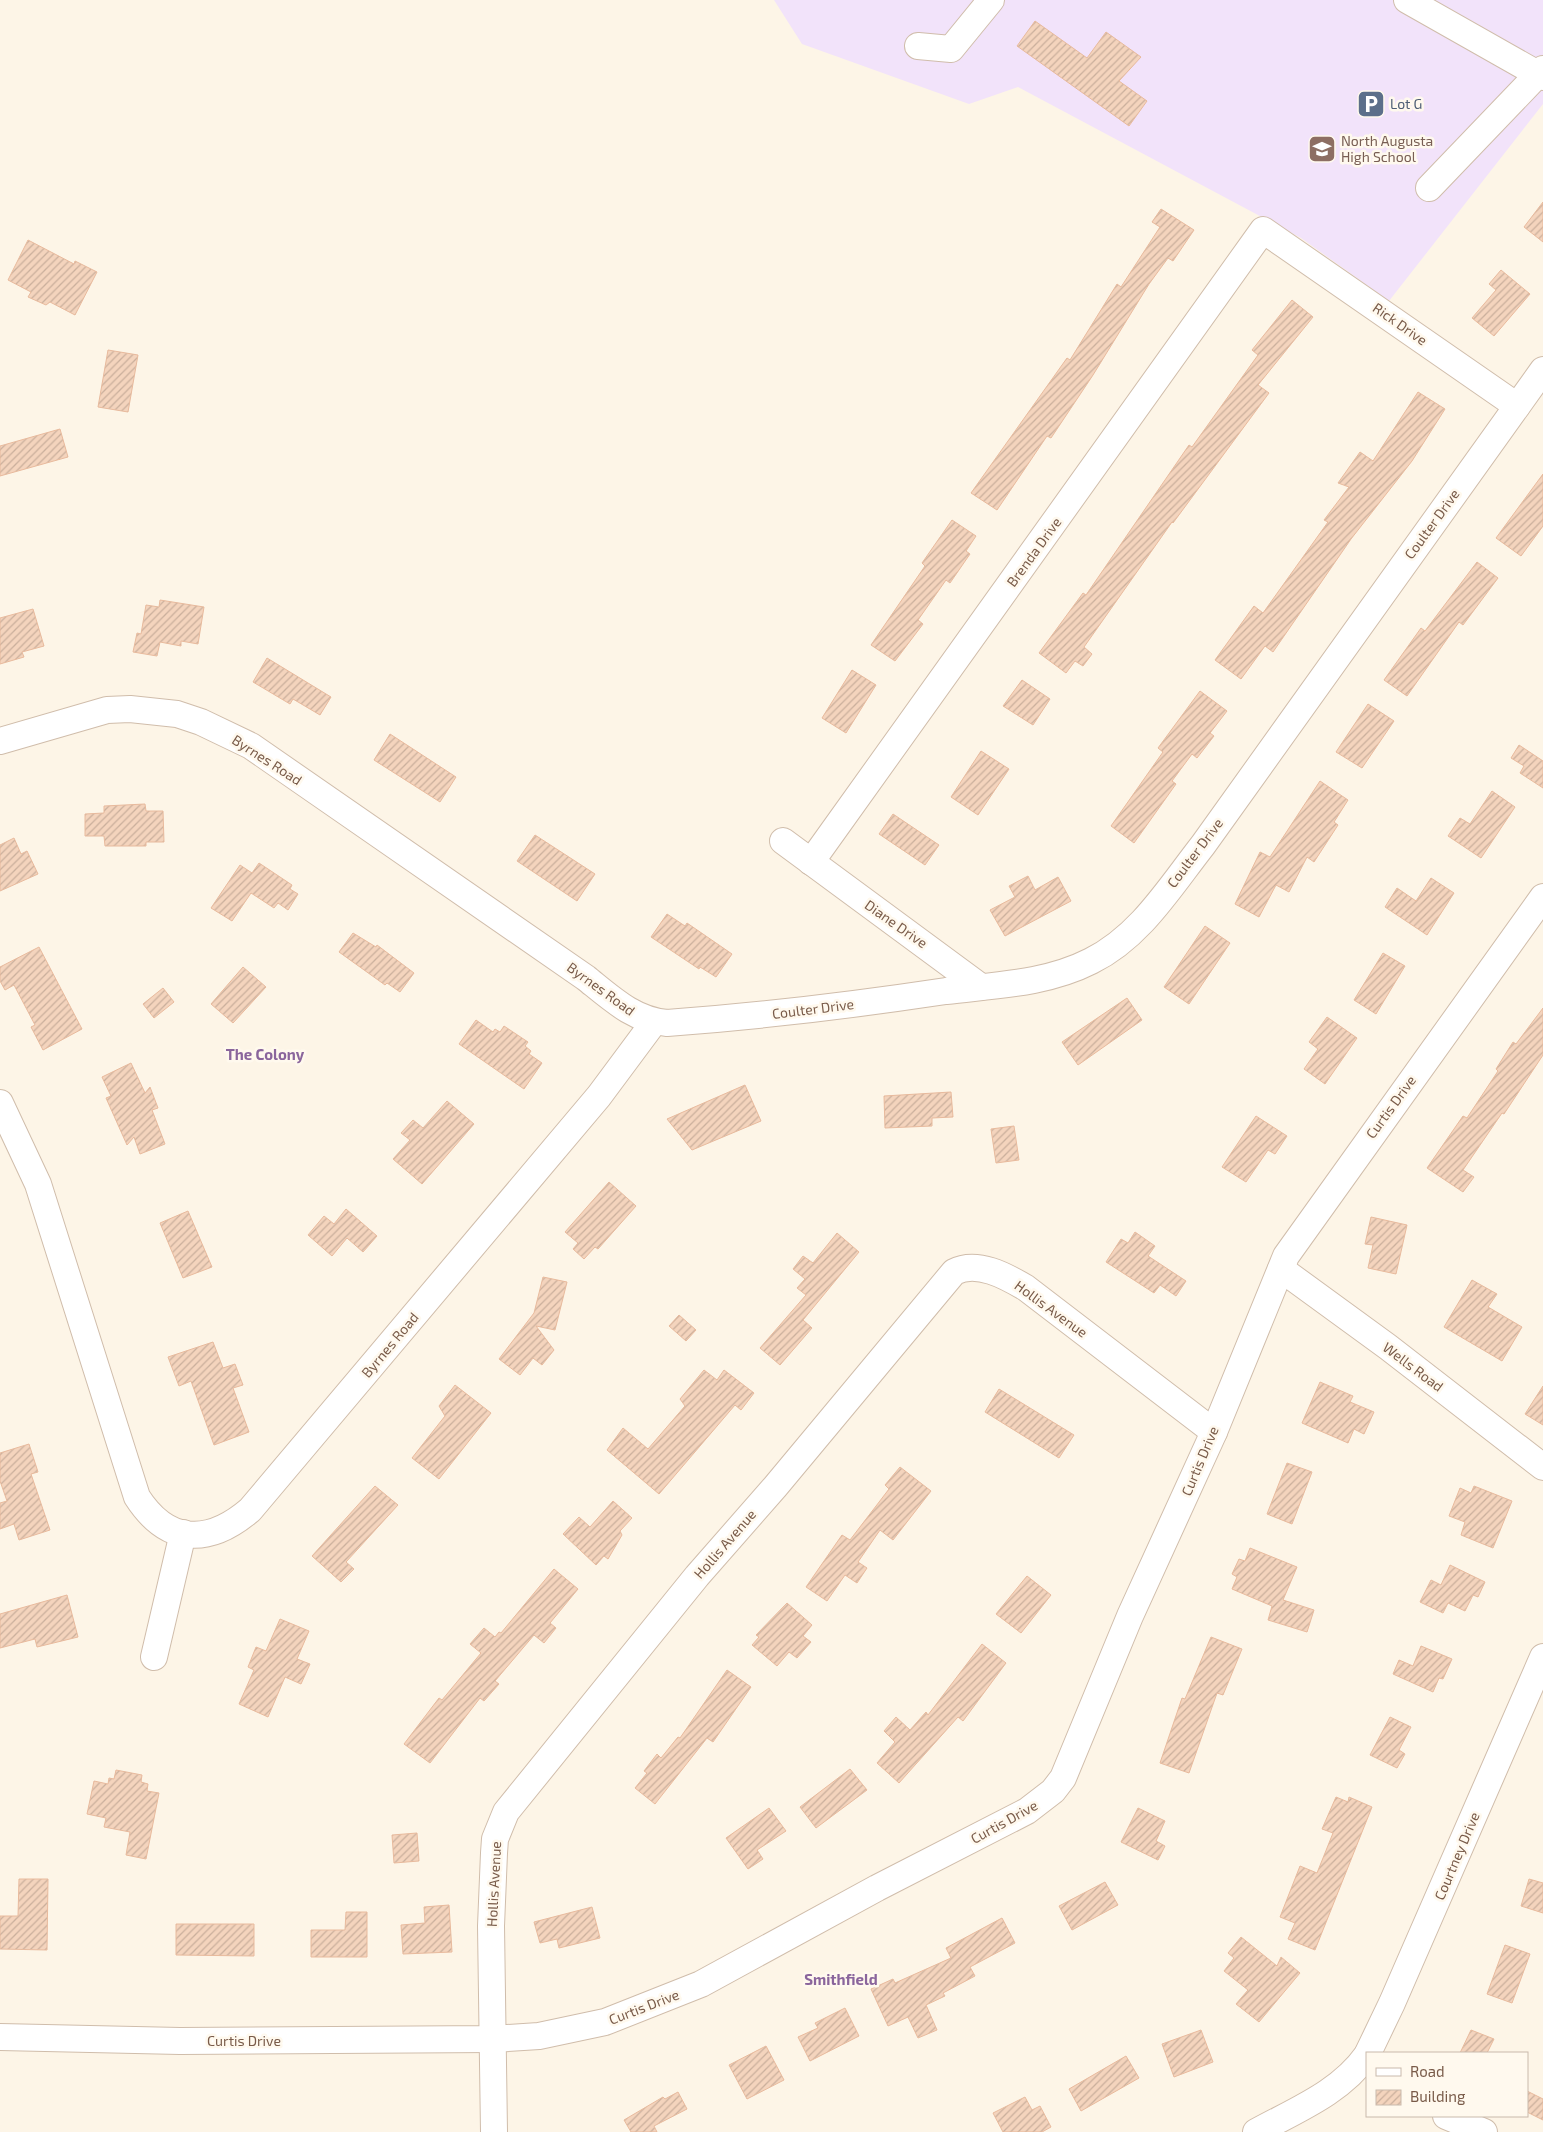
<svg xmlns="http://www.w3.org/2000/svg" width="1543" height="2132" font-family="'Exo 2',sans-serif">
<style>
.education{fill:#f2e3fa}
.building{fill:url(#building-hatch);stroke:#e8ba9d}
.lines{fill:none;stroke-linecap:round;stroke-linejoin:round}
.minor-casing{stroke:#d0bdab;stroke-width:28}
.minor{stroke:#fff;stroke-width:26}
.labels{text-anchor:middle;stroke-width:5;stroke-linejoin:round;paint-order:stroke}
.service-label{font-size:14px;fill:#4e5e75;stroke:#fff9ee;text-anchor:start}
.education-label{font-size:14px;fill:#785e54;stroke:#fff9ee;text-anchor:start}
.street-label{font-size:14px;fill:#795b49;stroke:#fff9ee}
.neighbourhood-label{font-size:15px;font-weight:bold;fill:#8a659c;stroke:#fff9ee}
</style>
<defs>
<pattern id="building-hatch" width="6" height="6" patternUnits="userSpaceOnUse" patternTransform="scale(1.25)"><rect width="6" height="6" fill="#f4d4bd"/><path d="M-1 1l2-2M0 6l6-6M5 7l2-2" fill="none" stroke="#caaf9c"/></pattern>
</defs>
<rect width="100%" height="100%" fill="#fdf5e7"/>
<polygon class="education" points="774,0 1543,0 1543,104 1389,301 1301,238 1018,87 969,104 802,44"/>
<g class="building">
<polygon points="1035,21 1087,58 1106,32 1141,57 1119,81 1147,101 1129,126 1017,46"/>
<polygon points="1543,202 1543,242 1524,227"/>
<polygon points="1161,209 1194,230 1173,261 1168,258 1149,284 1093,375 1051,438 1047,436 997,510 971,493 1067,358 1070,360 1117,284 1121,287 1160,227 1152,222"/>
<polygon points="28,240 74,264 75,261 97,272 75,315 50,302 46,305 28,297 31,292 8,280"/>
<polygon points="1501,270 1530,294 1494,336 1472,318 1496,290 1489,284"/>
<polygon points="1292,300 1313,317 1258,385 1269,393 1173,523 1172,522 1084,647 1092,654 1083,666 1075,661 1066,673 1039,653 1083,593 1086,595 1189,445 1192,447 1258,355 1252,350"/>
<polygon points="108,350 138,355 128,412 98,407"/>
<polygon points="1418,392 1445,409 1412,461 1351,539 1273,652 1265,646 1241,679 1215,660 1254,606 1263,613 1328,522 1324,520 1349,487 1338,483 1360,452 1373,461"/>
<polygon points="60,429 68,457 0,476 0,446"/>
<polygon points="1543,474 1543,526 1521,556 1496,538"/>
<polygon points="952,520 976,536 966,551 970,554 950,583 946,580 918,620 923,624 895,661 871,645 925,566 922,563"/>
<polygon points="1477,562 1498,578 1463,625 1459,622 1407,696 1384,680 1421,628 1425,631"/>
<polygon points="160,600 204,607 198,644 181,641 181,646 160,642 157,656 133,652 137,633 141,634 146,605 159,607"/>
<polygon points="33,609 44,646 22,652 24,657 0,664 0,618"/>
<polygon points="267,658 331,697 320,715 293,699 290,704 253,682"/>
<polygon points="852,670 876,685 846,733 822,718"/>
<polygon points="1022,680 1050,699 1033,725 1003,706"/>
<polygon points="1200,691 1227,711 1210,733 1214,736 1197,758 1192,754 1172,781 1176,784 1134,843 1111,826 1163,752 1158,748"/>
<polygon points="1368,704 1394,721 1362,768 1336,752"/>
<polygon points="390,734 456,777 440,802 374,760"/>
<polygon points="1519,745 1543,761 1543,788 1520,773 1524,766 1511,758"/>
<polygon points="981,751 1009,769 978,815 951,797"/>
<polygon points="1320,781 1348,800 1334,822 1338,825 1314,862 1307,857 1289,892 1276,885 1259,917 1235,904 1260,852 1270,857"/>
<polygon points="1492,791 1515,807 1481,858 1448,836 1460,818 1470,824"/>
<polygon points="145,804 146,811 163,811 164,842 146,842 146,846 105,846 104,836 85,836 85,814 104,813 104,806"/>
<polygon points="893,814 939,845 925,865 879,834"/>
<polygon points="535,835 595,874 577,901 517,861"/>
<polygon points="14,838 21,854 27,851 38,874 0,891 0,845"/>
<polygon points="259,863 292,885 290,889 298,894 288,910 278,903 274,908 251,893 232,921 211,908 240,865 252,873"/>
<polygon points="1028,876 1035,890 1058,877 1071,901 1005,936 990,910 1015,897 1009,886"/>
<polygon points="1431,878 1454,893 1427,935 1385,907 1397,888 1416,901"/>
<polygon points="667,914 685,926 687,923 732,954 716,977 700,967 699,969 651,937"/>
<polygon points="1205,926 1230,943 1189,1004 1164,987"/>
<polygon points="353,933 376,947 377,945 414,973 400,992 387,983 385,985 339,952"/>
<polygon points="39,947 82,1029 43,1050 31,1027 35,1025 14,985 5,990 0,981 0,967"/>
<polygon points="1383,953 1405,966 1376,1014 1354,1000"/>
<polygon points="243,967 266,987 233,1023 211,1004"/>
<polygon points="163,988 174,1002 154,1018 143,1004"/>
<polygon points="1127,998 1142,1020 1078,1065 1062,1042"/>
<polygon points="1543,1008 1543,1055 1504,1114 1502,1113 1463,1170 1474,1177 1463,1192 1427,1168 1463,1116 1467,1118 1498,1071 1496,1069 1513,1042 1516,1044"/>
<polygon points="1327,1017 1357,1038 1325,1084 1304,1069 1318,1049 1309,1042"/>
<polygon points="476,1020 493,1032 495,1029 500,1032 504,1026 528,1042 525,1046 531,1051 529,1054 542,1063 524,1089 459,1044"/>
<polygon points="131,1063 145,1093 150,1087 158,1108 152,1110 165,1144 140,1154 134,1137 127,1145 106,1098 111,1096 102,1077"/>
<polygon points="745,1085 761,1121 692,1150 667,1119"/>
<polygon points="951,1092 953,1117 932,1118 932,1126 885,1128 884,1096"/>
<polygon points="447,1101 474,1124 422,1184 393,1159 410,1140 401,1133 413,1120 423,1128"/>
<polygon points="1256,1116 1287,1136 1275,1154 1268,1150 1246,1182 1222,1167"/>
<polygon points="1014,1126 1019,1160 996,1163 991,1129"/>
<polygon points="609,1182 636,1206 598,1249 595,1247 584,1259 573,1249 578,1243 565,1232"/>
<polygon points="346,1209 377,1236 363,1252 347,1238 332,1256 308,1235 324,1216 334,1224"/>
<polygon points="188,1211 212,1267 183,1278 160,1223"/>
<polygon points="1371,1217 1407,1225 1396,1274 1368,1268 1373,1245 1365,1244"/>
<polygon points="1135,1232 1155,1246 1148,1256 1186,1281 1176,1296 1160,1285 1154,1293 1106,1262 1121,1239 1128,1243"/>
<polygon points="837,1233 859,1252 803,1320 812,1328 780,1365 760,1348 806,1295 797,1288 805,1279 793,1269 803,1256 813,1263"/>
<polygon points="543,1277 567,1282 555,1330 536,1326 554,1350 542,1365 533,1358 520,1375 499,1359 534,1313"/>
<polygon points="1472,1280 1497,1294 1488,1307 1522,1327 1502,1361 1444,1327"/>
<polygon points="679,1315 696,1330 686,1341 669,1326"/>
<polygon points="213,1342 223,1368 235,1364 243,1385 233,1388 249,1432 214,1445 191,1381 179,1386 168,1357"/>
<polygon points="704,1370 717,1380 724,1370 754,1393 741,1410 735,1405 659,1494 607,1450 623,1428 648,1449 685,1406 680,1399"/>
<polygon points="1320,1382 1353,1396 1350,1402 1374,1412 1364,1434 1354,1429 1348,1443 1302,1423"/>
<polygon points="455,1385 491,1413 439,1479 412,1458 445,1416 439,1406"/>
<polygon points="1543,1386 1543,1425 1525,1414"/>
<polygon points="999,1389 1074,1435 1059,1458 985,1412"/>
<polygon points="29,1444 38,1472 31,1474 50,1530 19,1540 14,1524 0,1529 0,1503 7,1501 0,1481 0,1453"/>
<polygon points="1287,1463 1312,1472 1292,1524 1267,1514"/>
<polygon points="900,1467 931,1491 893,1540 880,1530 858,1562 867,1568 857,1583 845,1575 827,1601 806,1587 842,1535 850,1540 889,1489 885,1485"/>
<polygon points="375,1486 398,1505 346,1562 354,1569 341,1582 312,1556"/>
<polygon points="1474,1486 1512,1501 1493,1548 1461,1535 1465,1522 1449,1516 1460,1488 1471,1493"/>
<polygon points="613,1501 632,1518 620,1531 622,1535 608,1559 604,1556 596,1565 563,1534 579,1517 590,1527"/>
<polygon points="1250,1548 1297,1567 1283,1600 1314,1610 1307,1632 1268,1620 1272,1606 1232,1589 1237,1577 1232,1574 1239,1559 1245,1561"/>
<polygon points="1450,1565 1485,1582 1478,1597 1473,1595 1465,1611 1448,1603 1443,1613 1420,1602 1431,1580 1441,1585"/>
<polygon points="554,1569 578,1589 550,1623 556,1628 544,1643 534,1635 495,1681 499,1684 484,1701 480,1698 430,1763 404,1744 439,1698 442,1700 481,1653 470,1644 484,1628 495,1637 499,1632 501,1633"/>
<polygon points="1027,1576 1051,1595 1021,1633 996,1614"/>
<polygon points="67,1595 78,1637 37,1647 35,1639 0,1648 0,1614"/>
<polygon points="787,1603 812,1625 803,1636 811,1642 797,1658 789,1652 777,1666 752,1645 759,1637 756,1635"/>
<polygon points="280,1619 309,1631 297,1659 310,1664 301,1684 285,1677 268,1717 239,1704 254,1670 248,1667 256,1647 266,1651"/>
<polygon points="1211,1637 1242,1649 1223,1695 1217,1693 1189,1773 1160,1763 1182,1698 1185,1699"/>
<polygon points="982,1644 1006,1663 963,1721 958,1717 899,1783 877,1763 895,1742 884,1731 896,1717 910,1730 926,1712 928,1715"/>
<polygon points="1421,1646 1452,1659 1443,1679 1439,1678 1433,1692 1393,1674 1399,1660 1413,1666"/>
<polygon points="727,1670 751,1687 713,1742 707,1738 655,1804 635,1788 647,1773 644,1771 657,1754 661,1758 678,1737 680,1738"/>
<polygon points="1390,1717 1411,1727 1399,1750 1405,1754 1397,1768 1370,1755"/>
<polygon points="850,1769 867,1790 816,1828 800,1807"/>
<polygon points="116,1770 142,1775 141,1782 148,1784 147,1791 159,1793 146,1859 126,1855 130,1832 104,1827 106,1818 87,1814 94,1781 108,1784 109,1778 114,1779"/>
<polygon points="1336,1797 1348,1802 1349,1797 1372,1807 1315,1950 1288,1939 1295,1923 1280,1917 1300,1866 1317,1873 1333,1833 1322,1829"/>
<polygon points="769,1808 786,1831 757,1850 763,1859 748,1869 726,1838"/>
<polygon points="1138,1808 1165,1821 1156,1841 1165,1846 1158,1860 1121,1842"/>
<polygon points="417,1833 419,1861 394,1863 392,1835"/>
<polygon points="19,1879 48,1879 47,1950 0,1949 0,1916 18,1916"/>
<polygon points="1529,1879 1543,1883 1543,1913 1521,1906"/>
<polygon points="1105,1882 1118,1905 1072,1930 1059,1906"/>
<polygon points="449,1905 452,1952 403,1954 401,1925 425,1923 424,1907"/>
<polygon points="592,1907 600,1938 559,1948 557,1939 540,1943 534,1922"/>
<polygon points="346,1912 367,1912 367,1957 311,1957 311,1930 345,1930"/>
<polygon points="1002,1918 1015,1943 970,1967 975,1976 943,1993 945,1996 926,2005 937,2030 918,2038 908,2017 888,2026 871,1989 893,1979 895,1983 951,1958 946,1948"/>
<polygon points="176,1924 254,1924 254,1956 176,1955"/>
<polygon points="1241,1937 1277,1966 1281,1957 1300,1973 1259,2022 1236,2004 1248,1990 1224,1971 1234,1958 1228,1953"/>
<polygon points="1505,1945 1530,1954 1512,2003 1487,1994"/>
<polygon points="845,2008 859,2036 810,2061 798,2037 818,2028 815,2023"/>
<polygon points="1201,2030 1213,2062 1174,2077 1162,2044"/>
<polygon points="1471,2030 1494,2039 1487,2053 1460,2053"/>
<polygon points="766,2046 784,2080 747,2099 729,2065"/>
<polygon points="1126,2056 1139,2078 1081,2111 1069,2089"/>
<polygon points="1527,2091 1543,2099 1543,2120 1527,2112"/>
<polygon points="678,2092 687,2109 654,2126 657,2132 631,2132 624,2120 663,2097 665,2099"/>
<polygon points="1025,2097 1032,2110 1040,2106 1051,2127 1042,2132 1003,2132 993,2113"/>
</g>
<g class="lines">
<g class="minor-casing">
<g id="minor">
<polyline points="1407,0 1543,77"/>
<polyline points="918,46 951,49 991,0"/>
<polyline points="1429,188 1543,69"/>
<path d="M0,741L107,710L130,709L177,714L201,722L251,746L586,978C612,999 634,1020 667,1023C761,1016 853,1005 946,991C995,985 1046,984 1091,961C1140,937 1170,887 1203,845L1543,370"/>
<polyline points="783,841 981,987"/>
<polyline points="811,862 1263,230 1517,406"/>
<path d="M0,1103L38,1184L137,1497C168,1545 209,1545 250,1510L599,1096L654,1022"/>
<polyline points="1281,1269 1388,1347 1543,1467"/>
<polyline points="154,1657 183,1533"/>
<polyline points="0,2037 180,2041 493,2039 539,2036 605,2022 701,1984 877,1888 1027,1811 1053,1791 1063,1778 1130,1616 1214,1432 1286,1256 1543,897"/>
<polyline points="1368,2053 1392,2003 1543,1657"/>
<polyline points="1446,2116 1484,2132"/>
<path d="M494,2132L491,1926L494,1853L495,1839L506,1812L697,1576L775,1487L954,1272C977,1260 1006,1276 1026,1288L1214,1432"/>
<path d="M1256,2132C1296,2110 1340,2093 1367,2055"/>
</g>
</g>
<use href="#minor" class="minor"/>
</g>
<defs>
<g id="parking-square" transform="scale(1.4375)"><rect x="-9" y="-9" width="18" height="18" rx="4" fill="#5c6f8a" stroke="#fff9ee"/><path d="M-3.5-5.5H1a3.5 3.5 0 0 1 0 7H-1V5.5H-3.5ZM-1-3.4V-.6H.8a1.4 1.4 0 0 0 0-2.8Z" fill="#fff"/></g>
<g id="school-square" transform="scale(1.4375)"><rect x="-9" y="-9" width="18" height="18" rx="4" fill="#8d6e63" stroke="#fff9ee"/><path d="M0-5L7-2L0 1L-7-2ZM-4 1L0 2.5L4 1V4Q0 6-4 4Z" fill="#fff"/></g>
</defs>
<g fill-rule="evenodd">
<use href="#parking-square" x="1371" y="104"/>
<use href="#school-square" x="1322" y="149"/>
</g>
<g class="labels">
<g class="service-label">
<text x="1390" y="109">Lot G</text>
</g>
<g class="education-label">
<text x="1341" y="146">North Augusta<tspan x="1341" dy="16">High School</tspan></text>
</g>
<g class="street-label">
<text transform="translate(1400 324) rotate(35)" y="5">Rick Drive</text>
<text transform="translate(1432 524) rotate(-54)" y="5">Coulter Drive</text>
<text transform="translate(1034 552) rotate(-54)" y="5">Brenda Drive</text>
<text transform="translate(267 760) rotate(33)" y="5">Byrnes Road</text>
<text transform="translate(1195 853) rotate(-53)" y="5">Coulter Drive</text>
<text transform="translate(896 924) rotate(35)" y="5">Diane Drive</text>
<text transform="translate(601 989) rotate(36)" y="5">Byrnes Road</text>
<text transform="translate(813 1009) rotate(-7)" y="5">Coulter Drive</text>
<text transform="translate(1391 1107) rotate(-54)" y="5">Curtis Drive</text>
<text transform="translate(1051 1309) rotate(36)" y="5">Hollis Avenue</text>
<text transform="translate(390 1345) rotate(-50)" y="5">Byrnes Road</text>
<text transform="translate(1413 1367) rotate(37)" y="5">Wells Road</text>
<text transform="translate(1200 1461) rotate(-67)" y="5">Curtis Drive</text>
<text transform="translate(725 1544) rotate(-49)" y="5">Hollis Avenue</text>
<text transform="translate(1004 1822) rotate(-29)" y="5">Curtis Drive</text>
<text transform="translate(1457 1856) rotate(-67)" y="5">Courtney Drive</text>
<text transform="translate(494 1884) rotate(-87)" y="5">Hollis Avenue</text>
<text transform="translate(644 2007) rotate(-21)" y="5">Curtis Drive</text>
<text x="244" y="2046">Curtis Drive</text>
</g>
<g class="neighbourhood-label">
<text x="265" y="1060">The Colony</text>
<text x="841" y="1985">Smithfield</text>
</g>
</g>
<rect x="1366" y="2052" width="162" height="65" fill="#fff9ee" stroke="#c9baac"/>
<rect x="1376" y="2068" width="25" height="8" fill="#ffffff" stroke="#c9baac"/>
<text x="1410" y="2077" font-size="15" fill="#795b49">Road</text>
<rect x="1376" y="2090" width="25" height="15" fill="url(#building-hatch)" stroke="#c9baac"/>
<text x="1410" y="2102" font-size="15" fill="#795b49">Building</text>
</svg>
